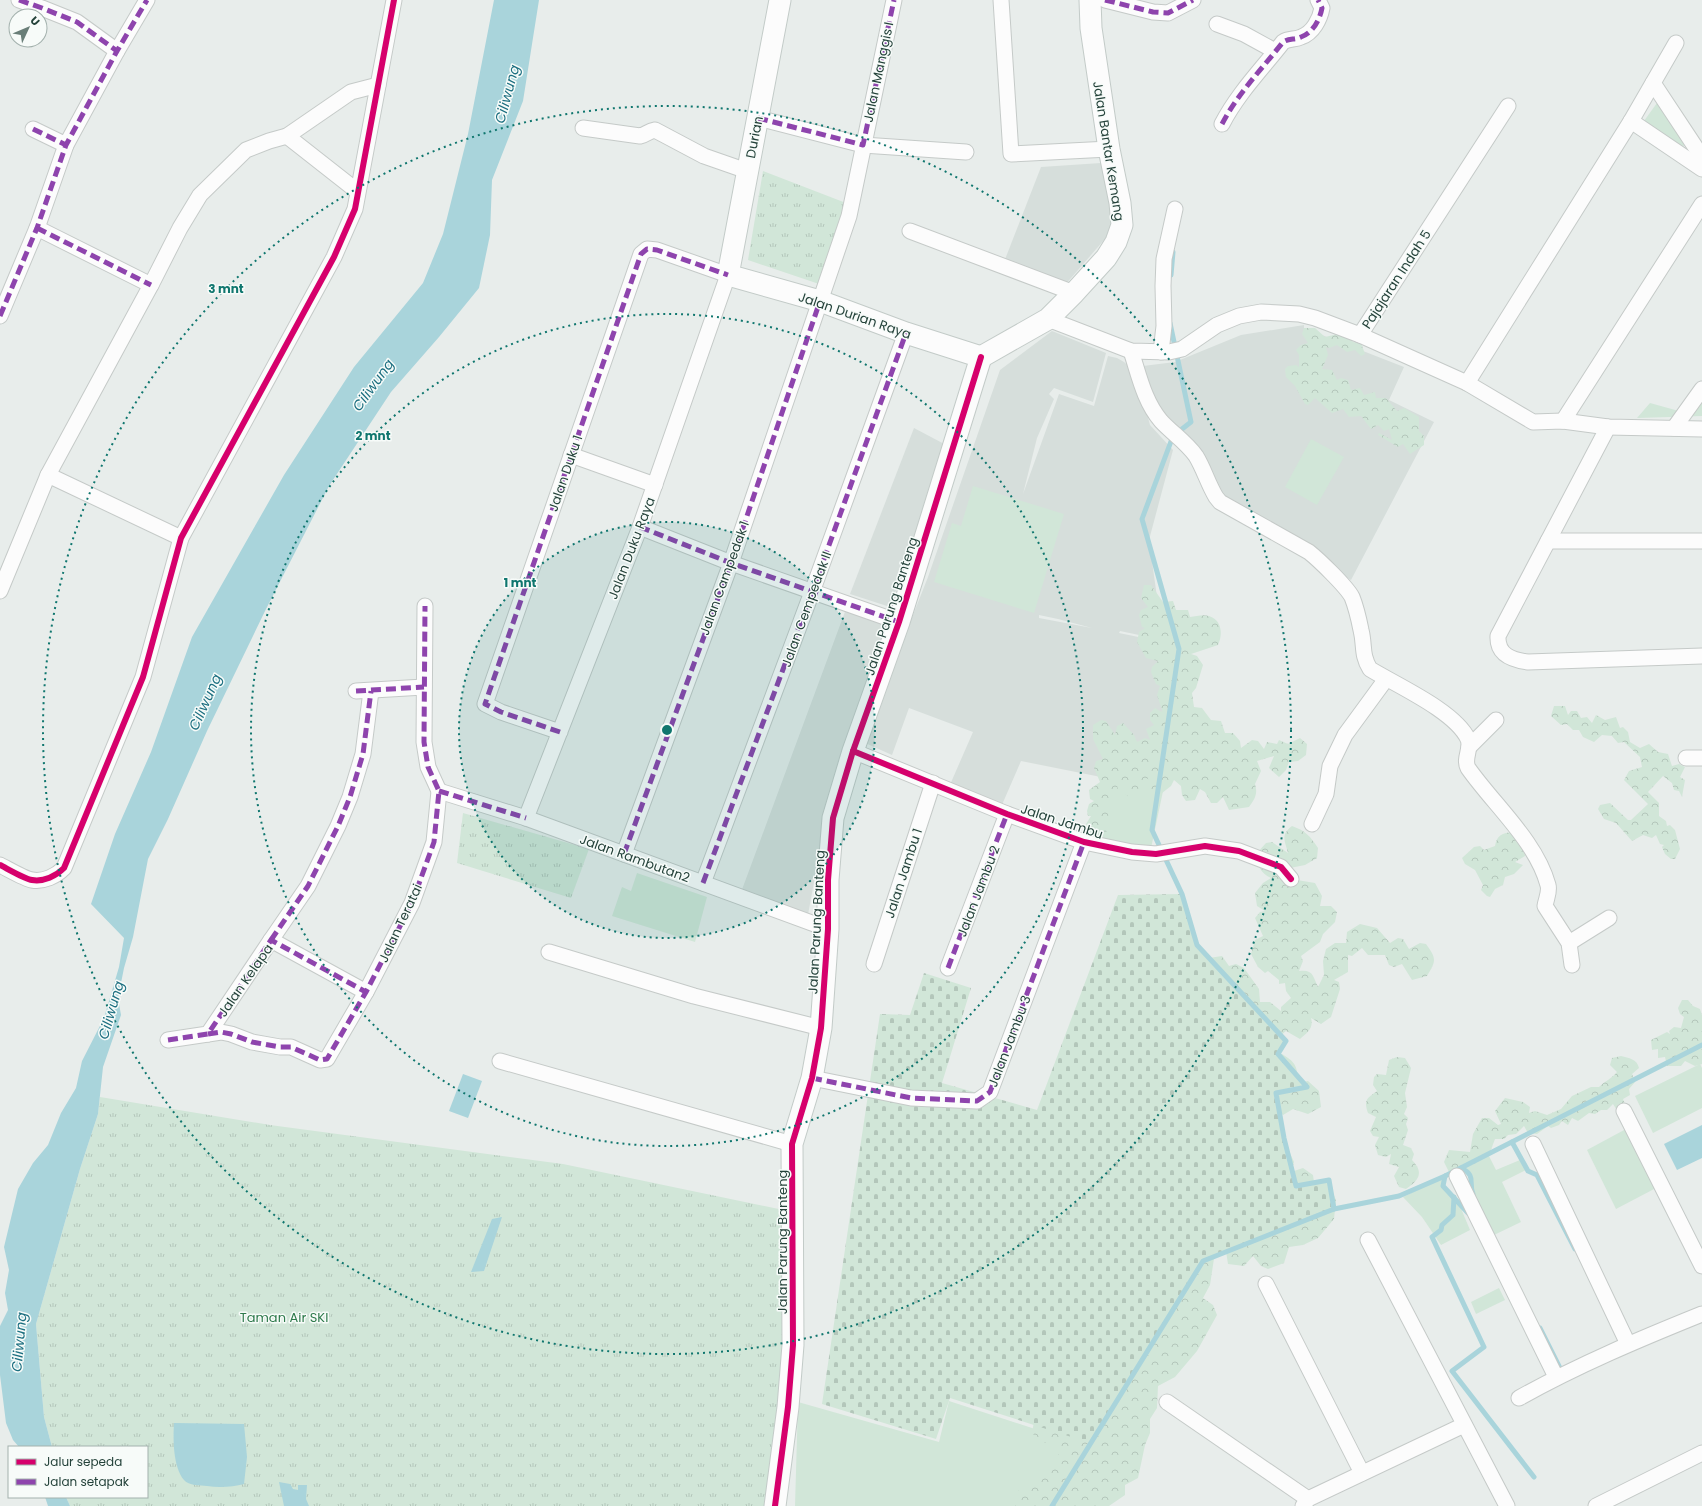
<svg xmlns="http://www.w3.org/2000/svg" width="1702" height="1506" font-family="Poppins,sans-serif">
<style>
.built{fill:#d6dedb;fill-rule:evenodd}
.green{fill:#d1e6d8}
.forest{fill:url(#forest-crowns)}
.cemetery{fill:url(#cemetery-stones)}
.park{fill:url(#park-tufts)}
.water{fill:#a9d4db}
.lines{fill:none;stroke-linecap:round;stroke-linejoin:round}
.stream{stroke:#a9d4db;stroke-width:5}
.street-casing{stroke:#c5cac8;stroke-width:17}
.secondary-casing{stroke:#c3cbc8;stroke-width:23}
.street{stroke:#fcfcfc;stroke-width:15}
.secondary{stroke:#fcfcfc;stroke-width:21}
.quiet{stroke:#8e44ad;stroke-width:5;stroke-dasharray:10 5;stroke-linecap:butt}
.cycleway-casing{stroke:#f7fbf9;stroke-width:8}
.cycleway{stroke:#d6006c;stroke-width:6}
.ring{fill:none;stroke:#0f766e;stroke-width:2;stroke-dasharray:2 4}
.labels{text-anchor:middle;stroke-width:3;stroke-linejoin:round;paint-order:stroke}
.street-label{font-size:13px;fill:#24423a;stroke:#f7fbf9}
.park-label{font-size:13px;fill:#2d7a4b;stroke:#f7fbf9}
.water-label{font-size:14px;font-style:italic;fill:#1c6f80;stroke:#f7fbf9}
.centre{fill:#0f766e;stroke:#f7fbf9;stroke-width:2}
.ring-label{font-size:12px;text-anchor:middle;font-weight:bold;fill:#0f766e;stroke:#f7fbf9;stroke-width:3;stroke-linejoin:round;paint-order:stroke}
</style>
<defs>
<pattern id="forest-crowns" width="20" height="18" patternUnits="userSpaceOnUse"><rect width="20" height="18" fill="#d1e6d8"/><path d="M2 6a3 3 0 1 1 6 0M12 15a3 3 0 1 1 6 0" fill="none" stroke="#b3c6ba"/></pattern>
<pattern id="cemetery-stones" width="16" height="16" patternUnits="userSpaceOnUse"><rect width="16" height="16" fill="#d1e6d8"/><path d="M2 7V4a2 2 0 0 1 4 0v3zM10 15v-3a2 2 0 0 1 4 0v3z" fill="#b3c6ba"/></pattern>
<pattern id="park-tufts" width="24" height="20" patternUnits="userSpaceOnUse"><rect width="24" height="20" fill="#d1e6d8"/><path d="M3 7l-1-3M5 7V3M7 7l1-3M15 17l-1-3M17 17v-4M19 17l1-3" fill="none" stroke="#b3c6ba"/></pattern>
</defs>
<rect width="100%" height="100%" fill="#e8edeb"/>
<g class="built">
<polygon points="1101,163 1117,225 1065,285 1004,262 1041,167"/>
<polygon points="1304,325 1304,328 1404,367 1389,400 1434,422 1351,580 1237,514 1211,477 1160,426 1143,366 1175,362 1241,335"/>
<path d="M1052,331L1106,353L1093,402L1054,388L1049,394L1054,399L1037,438L1023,494L1059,394L1094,406L1108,356L1117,358L1124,362L1132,369L1141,393L1150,425L1173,450L1149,540L1163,640L1120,631L1119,633L1177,645L1156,788L1021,761L1001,807L949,787L973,732L909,708L892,755L863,742L928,577L1000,370ZM1039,615L1058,619L1092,628L1039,618Z"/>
<polygon points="914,428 948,446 890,607 850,594"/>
<polygon points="846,609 888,626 826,817 807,920 740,895"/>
</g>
<g class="green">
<polygon points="1664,102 1685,145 1683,146 1676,144 1644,121 1657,103"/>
<polygon points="1702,402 1702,416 1637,418 1650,403 1686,413 1698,408"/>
<polygon points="1311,439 1344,457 1317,505 1285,487"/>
<polygon points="973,486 1064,514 1034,613 934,582 952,523 961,526"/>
<polygon points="1159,711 1179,715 1150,853 1090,840 1112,736 1151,745"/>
<polygon points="637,873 707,897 695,942 612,916 622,887 631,891"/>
<polygon points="1700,1064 1702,1068 1702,1108 1653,1133 1635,1096"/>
<polygon points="1626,1129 1656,1188 1616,1209 1587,1150"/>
<polygon points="1488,1154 1496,1170 1520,1160 1526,1170 1502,1182 1521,1222 1494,1235 1471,1190 1472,1181 1470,1176 1467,1171 1461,1168"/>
<polygon points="1444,1177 1443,1186 1451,1195 1457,1199 1470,1230 1441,1245 1422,1217 1403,1197"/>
<polygon points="1499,1288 1505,1300 1476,1314 1471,1302"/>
<polygon points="949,1401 1087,1446 1049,1506 795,1506 798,1402 939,1442"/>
</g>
<g class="forest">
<polygon points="1304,328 1315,328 1325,337 1346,332 1353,342 1361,343 1365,354 1361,356 1355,350 1347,352 1337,345 1329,348 1326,347 1328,355 1322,369 1332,370 1337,380 1341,378 1348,380 1351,390 1360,388 1364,395 1375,392 1376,398 1386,398 1397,411 1404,408 1419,417 1419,431 1424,436 1424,445 1410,454 1403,444 1398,447 1378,435 1379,433 1392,440 1389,429 1384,431 1378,425 1371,429 1361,416 1349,417 1343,409 1332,413 1315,398 1308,405 1305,404 1295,386 1286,377 1285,369 1288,366 1296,365 1299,367 1299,355 1296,350 1301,345 1308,343 1302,334"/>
<path d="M1144,585H1151L1163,602L1173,601L1176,610H1188L1190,617C1196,616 1204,614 1209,616C1222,620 1223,634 1218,645L1191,654L1197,656L1203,665L1196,688L1192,693L1194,707L1202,708L1211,720L1221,721L1225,733H1233L1240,741L1241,748L1252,740L1258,741L1264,749L1267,742L1277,744L1279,740L1288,744L1300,738L1307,744L1306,755L1298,761L1289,762L1286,770L1279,777L1269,768L1274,756L1257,761L1261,771L1255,784C1258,794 1255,799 1249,807L1229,810L1223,797L1217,803H1211L1205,792L1200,789L1195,800L1186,801L1182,795L1181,786L1174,780L1171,786L1157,797L1150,788L1154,782L1146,778L1131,799L1117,786L1119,792L1109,809L1107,831L1099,837L1090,832L1086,824L1091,816H1088L1087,811L1089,804L1094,801L1090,799L1089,790L1100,782L1094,768L1096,761L1103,759L1093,739V725L1101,720L1106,721L1115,735L1117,726L1123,723L1134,735L1137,742L1145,738L1150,740L1146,729L1154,725L1150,720V713L1155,708L1163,713L1157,695L1160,686L1156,684L1151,672L1152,667L1158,661L1146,658L1137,642L1139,632L1145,628L1142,627L1139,615L1141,610L1148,607L1141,598Z"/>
<polygon points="1554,706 1565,706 1568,715 1571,711 1577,711 1581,718 1587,717 1592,723 1596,715 1605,720 1616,717 1620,728 1623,727 1628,732 1630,742 1640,748 1649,744 1658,752 1668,754 1672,766 1679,764 1685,767 1680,777 1685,780 1682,797 1679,791 1674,790 1672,783 1663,776 1648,792 1659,803 1659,816 1666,821 1667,826 1670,825 1675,830 1680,849 1675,859 1671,859 1665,854 1662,847 1664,845 1660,844 1656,835 1652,838 1643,835 1632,841 1616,823 1604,819 1598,809 1600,805 1610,803 1628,820 1631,820 1648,804 1624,780 1629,771 1642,767 1640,757 1624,742 1618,743 1612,736 1602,735 1594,742 1583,737 1579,730 1573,730 1567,724 1561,725 1551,716"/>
<path d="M1292,826C1306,831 1310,836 1318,848L1317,858L1305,865L1285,869L1297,880L1315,883L1322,896L1320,906H1331L1337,912L1335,922L1323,934L1320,942L1301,956L1303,961L1299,971C1313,969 1313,976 1318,987L1324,975L1323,961L1326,949L1335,943H1346L1347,932L1360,924L1377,928L1390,943L1398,938L1403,939L1409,949L1420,943L1426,944C1437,959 1436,961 1427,976L1412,980L1402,964L1394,967L1389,965L1385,955H1368L1362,948L1352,956L1348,955V972L1334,980L1339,982L1340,989L1331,1017L1321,1024L1311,1018C1314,1028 1307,1033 1300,1039L1286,1031L1279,1037L1268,1060L1282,1054C1297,1063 1297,1067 1298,1083L1308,1081L1319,1091L1321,1107L1308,1114L1293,1109L1283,1115L1272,1104L1285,1153H1290L1294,1162L1291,1172L1303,1168L1313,1175L1314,1182L1329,1184L1336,1200L1334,1219L1318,1238L1303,1245L1289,1247L1284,1263L1268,1269L1261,1266L1253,1256L1244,1266L1228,1264L1225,1245L1215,1252L1210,1285L1203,1298L1213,1305L1217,1315L1197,1351L1175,1377L1158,1386L1157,1408L1150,1419V1433L1145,1445L1138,1478L1125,1485V1495L1109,1506H1015L1018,1491L1026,1485L1033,1486L1039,1482V1483L1046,1470L1056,1468L1061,1462L1058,1454L1062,1442L1045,1443L1037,1440L1032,1432L1035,1417L1209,958L1222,956L1229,966L1236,964L1244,968L1259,989L1260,1002H1270L1281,1011V1007L1291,998L1286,991L1285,983L1279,984V980L1268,971L1265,973L1258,967L1251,954L1255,940L1263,936L1255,918L1260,912L1265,911L1257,906L1255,893L1263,883L1271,878C1260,873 1258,866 1256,854L1266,843L1272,842L1288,853C1285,841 1280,835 1292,826Z"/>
<path d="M1513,832L1523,842L1525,856L1515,862L1523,865L1514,874L1505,877L1503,885L1495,889L1490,897L1487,896L1481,890L1483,885L1475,870L1465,864L1462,858L1474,847L1480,846L1484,850L1495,846C1497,835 1502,833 1513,832Z"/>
<polygon points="1682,1000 1688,1000 1693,1006 1700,1009 1702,1015 1702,1064 1695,1066 1685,1061 1681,1066 1667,1066 1665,1057 1658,1058 1658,1049 1652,1050 1651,1040 1667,1032 1670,1034 1669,1031 1674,1027 1681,1028 1684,1017 1680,1014 1678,1008"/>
<path d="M1621,1056C1629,1058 1637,1059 1639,1068L1632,1074L1635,1082L1629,1089L1630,1095L1623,1099L1630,1117L1620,1115L1613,1104L1607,1110H1601L1595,1114L1589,1113L1578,1121L1572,1118L1568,1125L1562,1121L1559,1125L1551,1128L1548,1126L1537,1134L1528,1133L1524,1126L1516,1134L1508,1135L1504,1139H1495L1489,1155L1485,1158H1478L1475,1164L1466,1163L1449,1172L1444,1162L1449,1150L1470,1152L1473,1134L1482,1118H1489L1498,1125L1501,1124L1495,1111L1505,1098L1523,1102L1530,1107L1529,1113L1535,1111L1547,1115L1561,1109L1572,1096L1591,1087H1599C1605,1081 1611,1079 1617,1072L1610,1065L1612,1058Z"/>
<path d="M1397,1057L1405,1058L1411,1068L1405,1093L1407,1107L1404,1114L1408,1118L1406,1124L1408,1130L1403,1145L1411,1148L1414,1154L1412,1160C1425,1173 1418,1181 1406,1189L1399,1187L1394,1176L1399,1167L1389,1164L1391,1154L1386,1157L1378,1155L1375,1145L1379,1137L1373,1136L1370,1131L1376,1117L1368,1113C1364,1100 1366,1099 1377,1091L1373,1085L1374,1077L1377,1074L1386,1075L1389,1060Z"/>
</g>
<polygon class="cemetery" points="1182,894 1197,945 1286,1041 1278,1054 1307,1087 1276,1093 1284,1138 1296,1185 1329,1180 1334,1209 1203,1261 1090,1443 950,1398 936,1439 822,1404 880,1014 910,1015 924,973 971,988 942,1083 1037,1110 1118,895"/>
<g class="park">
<polygon points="763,171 846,203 822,285 748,260"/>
<polygon points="463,813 589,849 571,898 457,863"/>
<polygon points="100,1097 270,1125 563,1164 793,1212 772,1506 70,1506 66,1497 147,1497 147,1447 52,1447 44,1417 36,1324 80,1169 98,1114"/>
</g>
<g class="water">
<polygon points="494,0 539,0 523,101 492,180 490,235 479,288 439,337 391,392 329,486 266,609 207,731 168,819 148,859 133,937 124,968 118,998 121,1015 103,1067 98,1114 80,1169 36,1324 44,1417 52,1447 19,1447 13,1440 6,1423 0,1375 0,1326 8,1310 5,1293 9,1270 4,1247 18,1189 33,1163 48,1145 61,1113 76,1088 82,1061 104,1018 119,967 124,938 91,904 115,834 151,752 192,637 284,475 354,367 423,283 443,234 468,134"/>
<polygon points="463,1074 482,1081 468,1118 449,1111"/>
<polygon points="1702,1125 1702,1158 1677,1170 1664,1144"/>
<polygon points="502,1217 484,1271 471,1272 492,1219"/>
<path d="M174,1423L244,1424L247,1457L244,1484C233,1487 219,1488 207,1486C200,1485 189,1486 184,1480C173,1467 173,1439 174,1423Z"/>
<polygon points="279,1482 290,1484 293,1489 298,1490 298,1485 307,1485 306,1499 309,1506 284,1506"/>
<polygon points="45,1497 66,1497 70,1506 48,1506"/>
</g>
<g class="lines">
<g class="stream">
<polyline points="1171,275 1173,252"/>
<polyline points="1170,323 1191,422 1173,436 1142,519 1179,649 1152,830 1182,894 1197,945 1286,1041 1278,1054 1307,1087 1276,1093 1284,1138 1296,1186 1329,1180 1334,1209"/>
<polyline points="1512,1142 1528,1171 1537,1175 1575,1249"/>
<path d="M1461,1168C1477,1176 1468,1182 1473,1194"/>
<polyline points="1445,1176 1443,1186 1468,1213"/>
<polyline points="1454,1197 1453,1215 1442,1225 1441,1230 1432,1237 1484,1347 1452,1371 1534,1477"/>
<polyline points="1540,1328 1560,1368"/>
<polyline points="1052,1506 1203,1261 1334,1209 1399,1196 1445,1176 1702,1045"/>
</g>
<g class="street-casing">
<g id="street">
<polyline points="19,0 42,8 77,22 117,51"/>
<polyline points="1001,0 1011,154 1109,149"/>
<polyline points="1105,0 1153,12 1168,13 1193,0"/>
<polyline points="1217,24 1244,34 1275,51"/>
<polyline points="1653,83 1702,157"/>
<polyline points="758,118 863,145 966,152"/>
<polyline points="1631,121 1702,169"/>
<path d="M1222,124C1238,93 1262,69 1283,42C1289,38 1295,40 1301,37C1313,33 1320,19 1322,8L1318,0"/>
<path d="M583,128L640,136C646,135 648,131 655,130L704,156L747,171"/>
<polyline points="33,129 66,145"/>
<polyline points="287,136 357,191"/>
<polyline points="37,228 151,285"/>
<polyline points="910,231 1074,293"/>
<polyline points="0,316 37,228 66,145 117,51 147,0"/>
<polyline points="1048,319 1131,351 1169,352 1182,349 1217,325 1239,316 1261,312 1299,314 1315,318 1360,335 1467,383 1533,422 1563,421 1608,427 1702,429"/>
<polyline points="1360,335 1508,106"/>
<path d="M1131,351C1139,375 1144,401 1161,421C1172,433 1186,442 1196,456C1204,469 1208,484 1216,497L1220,502L1309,552C1319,560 1346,586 1352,597C1356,607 1359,620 1361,630C1365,646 1361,654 1370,669C1396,685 1455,711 1468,739C1472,749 1463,758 1468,768C1494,805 1536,841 1548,885C1550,892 1546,899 1545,906L1569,943L1572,965"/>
<polyline points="1161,352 1164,326 1163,286 1164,259 1175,209"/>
<polyline points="1467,383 1631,121 1676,43"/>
<polyline points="1563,421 1702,204"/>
<path d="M1608,427L1498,636C1497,655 1512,660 1528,662L1702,656"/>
<polyline points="1674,428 1702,389"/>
<polyline points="571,455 655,485"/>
<polyline points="48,475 181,538"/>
<polyline points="640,527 731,563 899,622"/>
<polyline points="1548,541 1702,541"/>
<polyline points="0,591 48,475 151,285 180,228 200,195 246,150 269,141 287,136 351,92 378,85"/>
<polyline points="356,691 424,687"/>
<polyline points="1469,747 1496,720"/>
<polyline points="853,751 1007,814 1084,842 1132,852 1156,854 1205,846 1239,851 1281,867 1291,879"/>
<polyline points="1686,758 1702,758"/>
<polyline points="439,791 526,818 828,929"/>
<polyline points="526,818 640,527 728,275 657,250 647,249 641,254 485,704 501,712 560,732"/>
<polyline points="1312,824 1326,794 1330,766 1345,735 1386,679"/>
<polyline points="624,854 731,563 849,216 894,0"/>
<path d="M0,865C8,869 25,879 32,880C44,882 56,876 64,868L143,677L181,538L334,257L355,209L394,0"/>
<polyline points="703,883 812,592 906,333"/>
<polyline points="271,940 308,886 338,826 350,797 363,754 371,691"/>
<polyline points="1569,943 1609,918"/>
<polyline points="549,952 694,996 821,1028"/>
<polyline points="874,964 933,783"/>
<polyline points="948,968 1007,814"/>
<polyline points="208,1034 221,1032 231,1034 252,1042 280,1047 291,1047 320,1060 327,1059 366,992 412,903 434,842 439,791 428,767 424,742 425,606"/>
<polyline points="168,1040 208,1034 271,940 366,992"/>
<polyline points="500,1061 792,1144"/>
<polyline points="812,1078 911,1098 977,1101 990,1092 1084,842"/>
<polyline points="1624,1111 1702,1266"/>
<polyline points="1533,1144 1628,1344"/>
<polyline points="1457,1176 1556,1377"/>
<polyline points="1368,1240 1507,1506"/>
<polyline points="1266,1284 1362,1473"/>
<path d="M1519,1398C1578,1365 1640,1339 1702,1314"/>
<polyline points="1167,1402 1308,1499"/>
<polyline points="1303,1506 1308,1499 1464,1425"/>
<polyline points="1596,1506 1702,1453"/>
</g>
</g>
<g class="secondary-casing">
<g id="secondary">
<polyline points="780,0 728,275 820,301 906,333 981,357"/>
<polyline points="981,357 1048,319 1074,293 1106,258 1116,242 1122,225 1120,203 1109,149 1091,28 1090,0"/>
<polyline points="775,1506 788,1407 793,1345 792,1144 812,1078 821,1028 828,929 828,880 833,818 853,751 899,622 981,357"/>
</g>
</g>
<use href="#street" class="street"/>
<use href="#secondary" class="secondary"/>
<g class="quiet">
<polyline points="19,0 42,8 77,22 117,51"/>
<polyline points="1105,0 1153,12 1168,13 1193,0"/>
<polyline points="758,118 863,145 894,0"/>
<path d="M1222,124C1238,93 1262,69 1283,42C1289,38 1295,40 1301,37C1313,33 1320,19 1322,8L1318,0"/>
<polyline points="33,129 66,145"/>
<polyline points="37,228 151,285"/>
<polyline points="0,316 37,228 66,145 117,51 147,0"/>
<polyline points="640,527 731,563 899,622"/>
<polyline points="356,691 424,687"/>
<polyline points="560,732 501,712 485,704 641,254 647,249 657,250 728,275"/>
<polyline points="439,791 526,818"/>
<polyline points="624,854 731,563 820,301"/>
<polyline points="703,883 812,592 906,333"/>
<polyline points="271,940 308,886 338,826 350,797 363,754 371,691"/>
<polyline points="948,968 1007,814"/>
<polyline points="208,1034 221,1032 231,1034 252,1042 280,1047 291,1047 320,1060 327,1059 366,992 412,903 434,842 439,791 428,767 424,742 425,606"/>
<polyline points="168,1040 208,1034 271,940 366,992"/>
<polyline points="812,1078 911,1098 977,1101 990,1092 1084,842"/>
</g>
<g class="cycleway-casing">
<g id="cycleway">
<polyline points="853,751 1007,814 1084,842 1132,852 1156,854 1205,846 1239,851 1281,867 1291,879"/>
<path d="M0,865C8,869 25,879 32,880C44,882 56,876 64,868L143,677L181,538L334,257L355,209L394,0"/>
<polyline points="775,1506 788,1407 793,1345 792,1144 812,1078 821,1028 828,929 828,880 833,818 853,751 899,622 981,357"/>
</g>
</g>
<use href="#cycleway" class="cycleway"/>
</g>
<circle cx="667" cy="730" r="208" fill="#0f766e" fill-opacity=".12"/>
<g class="ring">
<circle cx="667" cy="730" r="208"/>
<circle cx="667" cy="730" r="416"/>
<circle cx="667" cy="730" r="624"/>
</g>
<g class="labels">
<g class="street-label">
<text transform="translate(878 72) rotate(-78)" y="5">Jalan Manggis I</text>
<text transform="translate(754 137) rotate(-79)" y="5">Durian</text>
<text transform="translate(1109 151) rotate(81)" y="5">Jalan Bantar Kemang</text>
<text transform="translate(1396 279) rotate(-57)" y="5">Pajajaran Indah 5</text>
<text transform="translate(855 315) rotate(19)" y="5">Jalan Durian Raya</text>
<text transform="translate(565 473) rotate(-71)" y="5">Jalan Duku 1</text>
<text transform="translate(631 548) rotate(-69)" y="5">Jalan Duku Raya</text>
<text transform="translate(724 578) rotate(-70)" y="5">Jalan Campedak 1</text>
<text transform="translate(891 606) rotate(-72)" y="5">Jalan Parung Banteng</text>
<text transform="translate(806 609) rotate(-70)" y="5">Jalan Cempedak II</text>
<text transform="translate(1062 821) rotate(18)" y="5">Jalan Jambu</text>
<text transform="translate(635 858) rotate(20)" y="5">Jalan Rambutan2</text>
<text transform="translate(903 873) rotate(-72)" y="5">Jalan Jambu 1</text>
<text transform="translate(978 891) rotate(-69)" y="5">Jalan Jambu 2</text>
<text transform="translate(816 922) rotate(-87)" y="5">Jalan Parung Banteng</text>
<text transform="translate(400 923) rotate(-65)" y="5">Jalan Teratai</text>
<text transform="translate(245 980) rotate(-55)" y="5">Jalan Kelapa</text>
<text transform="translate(1009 1041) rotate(-69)" y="5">Jalan Jambu 3</text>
<text transform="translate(782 1242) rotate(-90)" y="5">Jalan Parung Banteng</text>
</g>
<g class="park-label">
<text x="284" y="1322">Taman Air SKI</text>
</g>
<g class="water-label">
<text transform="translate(507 94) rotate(-75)" y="5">Ciliwung</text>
<text transform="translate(373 385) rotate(-54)" y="5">Ciliwung</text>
<text transform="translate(205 702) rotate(-66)" y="5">Ciliwung</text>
<text transform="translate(111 1010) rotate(-74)" y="5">Ciliwung</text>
<text transform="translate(19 1342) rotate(-85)" y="5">Ciliwung</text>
</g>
</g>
<circle cx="667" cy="730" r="6" class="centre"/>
<g class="ring-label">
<text x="226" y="293">3 mnt</text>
<text x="373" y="440">2 mnt</text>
<text x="520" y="587">1 mnt</text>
</g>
<rect x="8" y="1446" width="140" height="52" fill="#f7fbf9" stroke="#a3b1ad"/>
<rect x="16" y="1459" width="20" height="6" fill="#d6006c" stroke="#a3b1ad"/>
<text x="44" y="1466" font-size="12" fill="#24423a">Jalur sepeda</text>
<rect x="16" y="1479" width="20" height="6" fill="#8e44ad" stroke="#a3b1ad"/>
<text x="44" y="1486" font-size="12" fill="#24423a">Jalan setapak</text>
<g transform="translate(28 28) rotate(46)"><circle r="19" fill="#f7fbf9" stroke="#a3b1ad"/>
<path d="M0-3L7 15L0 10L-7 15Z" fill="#697e78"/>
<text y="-6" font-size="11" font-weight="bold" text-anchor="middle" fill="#24423a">U</text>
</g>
</svg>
